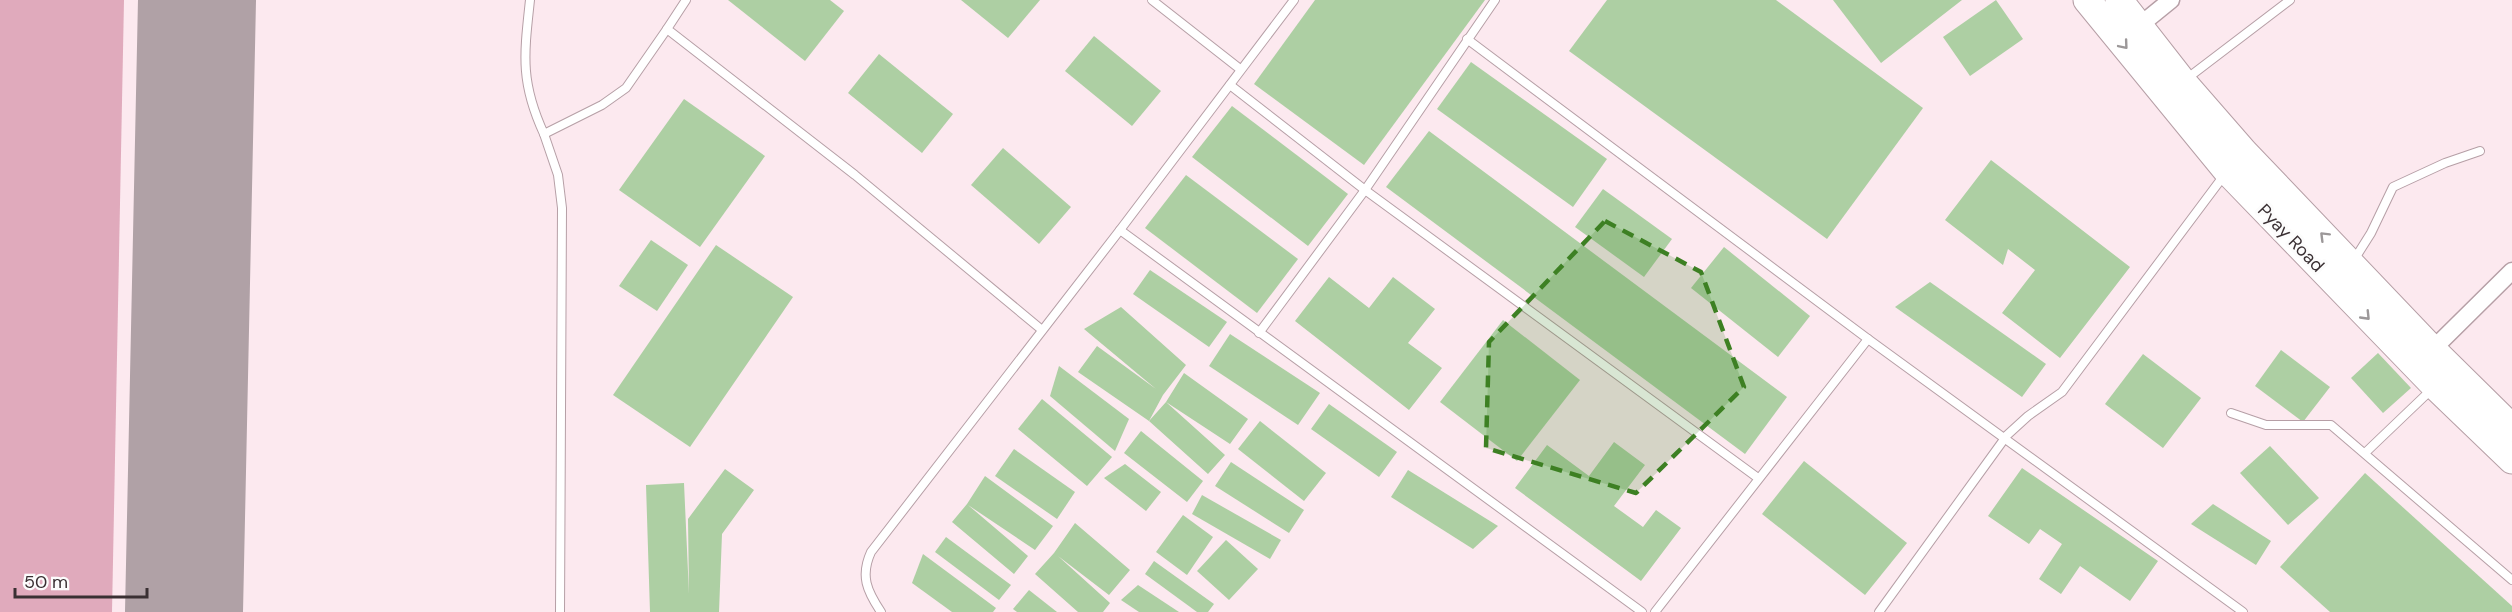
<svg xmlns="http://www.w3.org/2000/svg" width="2512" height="612" font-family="'DM Sans',sans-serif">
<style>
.green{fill:#e0aabc}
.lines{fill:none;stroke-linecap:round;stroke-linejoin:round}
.runway{stroke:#b0a1a6;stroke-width:118}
.building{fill:#adcfa3}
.service-casing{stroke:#b69fa6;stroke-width:10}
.minor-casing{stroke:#b69fa6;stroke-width:19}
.trunk-casing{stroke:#b69fa6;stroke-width:29}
.service{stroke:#fff;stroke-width:8}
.minor{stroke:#fff;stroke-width:16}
.trunk{stroke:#fff;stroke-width:27}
.oneway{stroke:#9c9899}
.marked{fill:#3d8023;fill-opacity:0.2;stroke:#3d8023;stroke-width:4.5;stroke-dasharray:12 8;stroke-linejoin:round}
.labels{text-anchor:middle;stroke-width:6;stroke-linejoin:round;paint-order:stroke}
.street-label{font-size:18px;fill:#3a3033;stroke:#fcfcfc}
</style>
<rect width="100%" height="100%" fill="#fce9ef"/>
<polygon class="green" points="0,0 124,0 112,612 0,612"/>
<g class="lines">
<polyline class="runway" points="184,612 197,0"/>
</g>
<g class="building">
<polygon points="728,0 830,0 844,11 805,61"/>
<polygon points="961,0 1040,0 1008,38"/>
<polygon points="1315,0 1485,0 1364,165 1254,84"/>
<polygon points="1607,0 1776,0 1923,108 1827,239 1569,51"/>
<polygon points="1833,0 1962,0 1881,63"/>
<polygon points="1996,0 2023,39 1970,76 1943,37"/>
<polygon points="1094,36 1161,91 1132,126 1065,71"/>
<polygon points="879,54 953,114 922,153 848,93"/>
<polygon points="1471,62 1607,159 1573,207 1437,109"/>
<polygon points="684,99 765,156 700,247 619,190"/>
<polygon points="1232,106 1348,194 1308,246 1192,157"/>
<polygon points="1429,131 1787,397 1745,454 1386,187"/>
<polygon points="1003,148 1071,207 1039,244 971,185"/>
<polygon points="1991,160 2130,267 2060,358 2002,313 2035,270 2008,249 2003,265 1945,220"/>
<polygon points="1186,175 1298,259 1257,313 1145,228"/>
<polygon points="1603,189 1672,239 1644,277 1575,227"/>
<polygon points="651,240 688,265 657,311 619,286"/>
<polygon points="716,245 793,297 690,447 613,395"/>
<polygon points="1724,247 1810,316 1778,357 1691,288"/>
<polygon points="1150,270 1227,322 1209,347 1133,294"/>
<polygon points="1329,277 1369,308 1393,277 1435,309 1408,343 1442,368 1409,410 1295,321"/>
<polygon points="1930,282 2046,364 2022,397 1895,307"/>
<polygon points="1121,307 1186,365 1163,395 1149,421 1078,372 1097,346 1156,389 1084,329"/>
<polygon points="1503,320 1580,380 1517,461 1440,402"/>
<polygon points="1230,334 1320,393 1298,425 1209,366"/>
<polygon points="2281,350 2330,387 2303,422 2255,386"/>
<polygon points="2378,353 2411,388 2383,413 2351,378"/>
<polygon points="2143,354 2201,398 2163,448 2105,404"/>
<polygon points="1059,366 1129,419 1115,451 1050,396"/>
<polygon points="1184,373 1248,419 1230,444 1166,402 1225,455 1208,474 1149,421 1166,402"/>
<polygon points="1042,399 1112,457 1087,486 1018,429"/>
<polygon points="1329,404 1397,452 1379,477 1311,429"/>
<polygon points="1260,421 1326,473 1304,501 1238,449"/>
<polygon points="1141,431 1203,481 1187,502 1124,453"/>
<polygon points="1614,442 1645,465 1614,506 1643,527 1656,510 1681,528 1641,581 1515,488 1547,445 1589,476"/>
<polygon points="2270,446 2319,498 2288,525 2240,473"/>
<polygon points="1014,449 1075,492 1057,519 995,476"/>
<polygon points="1804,461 1907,543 1865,595 1762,514"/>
<polygon points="1231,462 1304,510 1289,533 1215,486"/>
<polygon points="1125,464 1161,492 1146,511 1104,478"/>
<polygon points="2022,468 2158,561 2130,601 2080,566 2061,594 2039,579 2062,544 2040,529 2029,544 1988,516"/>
<polygon points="725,469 754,490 722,534 719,612 650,612 646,485 684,483 689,594 688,519"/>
<polygon points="1408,470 1498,526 1473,549 1391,497"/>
<polygon points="2365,473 2512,606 2512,612 2330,612 2280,567"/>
<polygon points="985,476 1053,526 1035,550 968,505 1028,556 1014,574 952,522 967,504"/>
<polygon points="1202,495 1281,540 1270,559 1192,514"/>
<polygon points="2213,504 2271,541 2256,565 2191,524"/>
<polygon points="1183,515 1213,537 1187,575 1156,552"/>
<polygon points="1075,523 1130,570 1109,595 1058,556 1110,603 1103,612 1078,612 1035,574 1054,553"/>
<polygon points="946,537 1011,585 999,600 935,552"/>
<polygon points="1226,540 1258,569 1229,600 1197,571"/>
<polygon points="923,554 996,608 993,612 952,612 912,583"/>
<polygon points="1154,561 1214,604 1208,612 1197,612 1145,574"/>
<polygon points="1138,585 1179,612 1139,612 1121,600"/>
<polygon points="1029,590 1057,612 1017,612 1013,609"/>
</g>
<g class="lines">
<g class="service-casing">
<g id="service">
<path d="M530,0C524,55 520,82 544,134L602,105L626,88L667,29"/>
<polyline points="686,0 667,29 855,175 1042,330"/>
<polyline points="1152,0 1240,69"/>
<polyline points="1467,39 1868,339 2243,612"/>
<polyline points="2185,80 2290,0"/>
<polyline points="1230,85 1365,190 1758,478"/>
<polyline points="544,134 558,175 562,208 560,612"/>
<polyline points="1120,230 1642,612"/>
<polyline points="2354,260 2371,233 2393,187 2445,163 2480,151"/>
<polyline points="1259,333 1365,190 1495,0"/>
<polyline points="2231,413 2266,425 2331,425 2512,580"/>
<polyline points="2005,437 2028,416 2062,392 2225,174"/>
<polyline points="2365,453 2432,389"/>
<path d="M881,612C867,591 860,576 871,552L1120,230L1294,0"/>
<polyline points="1655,612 1868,339"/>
<polyline points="1879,612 2005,438"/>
</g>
</g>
<g class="minor-casing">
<g id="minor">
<polyline points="2139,26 2171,0"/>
<polyline points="2427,355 2512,271"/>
</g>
</g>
<g class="trunk-casing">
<g id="trunk">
<polyline points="2087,0 2227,171 2435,386 2512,460"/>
<polyline points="2119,0 2183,82 2244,152 2432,349 2512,428"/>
</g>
</g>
<use href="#service" class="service"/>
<use href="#minor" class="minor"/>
<use href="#trunk" class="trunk"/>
</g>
<defs><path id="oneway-chevron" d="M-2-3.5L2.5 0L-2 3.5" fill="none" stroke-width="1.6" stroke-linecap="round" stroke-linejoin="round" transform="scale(1.5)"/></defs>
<g class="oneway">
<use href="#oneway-chevron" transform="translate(2124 45) rotate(50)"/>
<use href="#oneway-chevron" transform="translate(2324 236) rotate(-135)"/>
<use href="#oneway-chevron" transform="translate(2366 316) rotate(46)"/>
</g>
<path class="marked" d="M1605,221L1701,272L1744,387L1636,493L1486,448L1489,342Z"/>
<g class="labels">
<g class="street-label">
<text transform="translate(2291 238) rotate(46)" y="6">Pyay Road</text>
</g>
</g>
<path d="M15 588v9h132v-9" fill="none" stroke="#3a3033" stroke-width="3"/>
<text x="24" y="588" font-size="18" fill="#3a3033" stroke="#fcfcfc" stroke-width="4.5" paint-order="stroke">50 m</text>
</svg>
